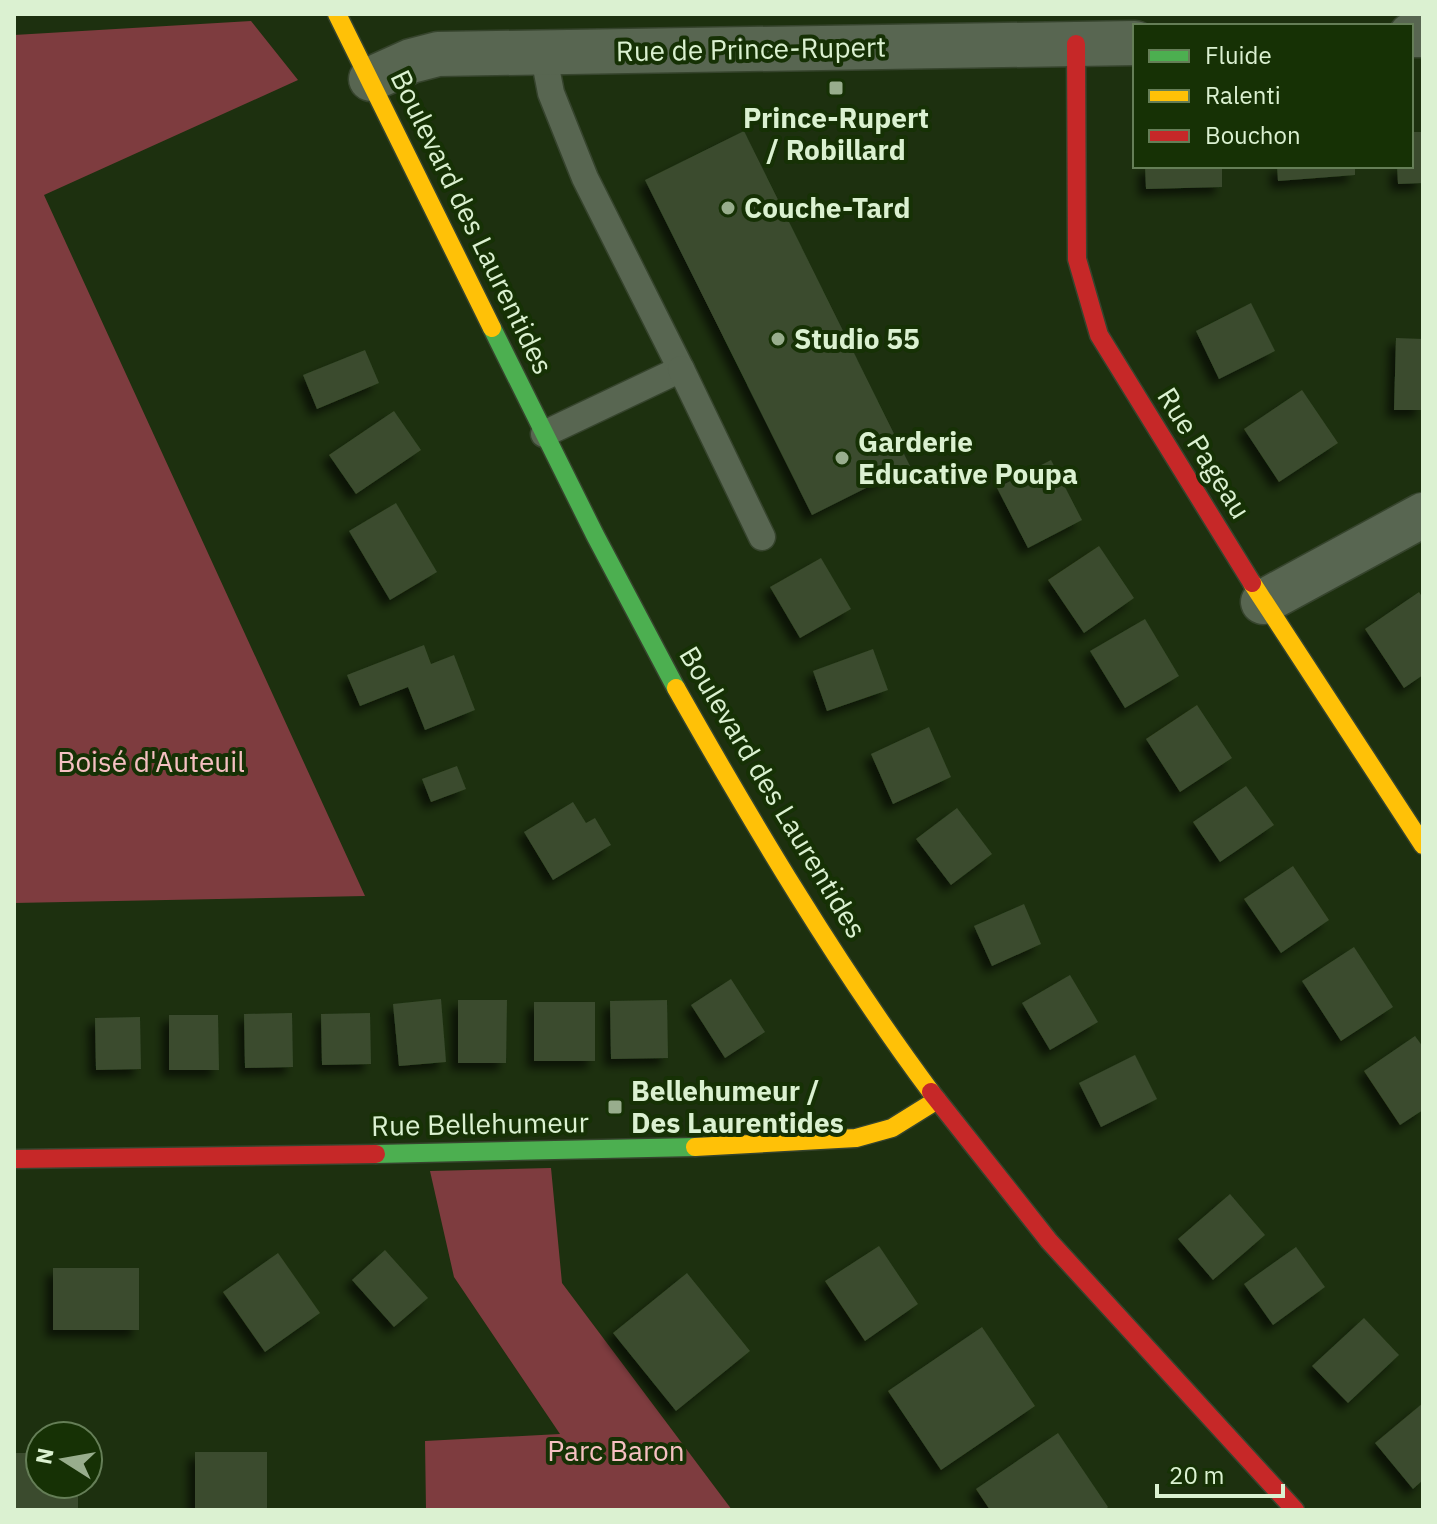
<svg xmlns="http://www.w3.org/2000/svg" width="1437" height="1524" font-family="'IBM Plex Sans',sans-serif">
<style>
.green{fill:#7e3c3f}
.building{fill:#3a4c2d;filter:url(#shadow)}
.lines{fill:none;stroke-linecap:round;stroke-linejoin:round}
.lane-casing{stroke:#36442d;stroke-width:29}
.street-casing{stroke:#36442d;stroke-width:47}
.fast-casing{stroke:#36442d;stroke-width:21}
.slow-casing{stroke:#36442d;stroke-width:21}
.jam-casing{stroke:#36442d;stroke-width:21}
.lane{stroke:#586651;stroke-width:26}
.street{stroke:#586651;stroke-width:44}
.fast{stroke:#4caf50;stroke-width:18}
.slow{stroke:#ffc107;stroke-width:18}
.jam{stroke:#c62828;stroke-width:18}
.poi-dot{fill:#98ad8d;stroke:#163105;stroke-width:3}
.labels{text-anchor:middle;stroke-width:8;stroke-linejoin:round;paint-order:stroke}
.street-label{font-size:28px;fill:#dbf1d1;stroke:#163105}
.poi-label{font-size:28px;font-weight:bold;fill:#dbf1d1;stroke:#163105;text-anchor:start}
.park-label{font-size:28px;fill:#f6c0c2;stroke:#163105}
</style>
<defs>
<filter id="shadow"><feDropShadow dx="-7" dy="7" stdDeviation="4" flood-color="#0009"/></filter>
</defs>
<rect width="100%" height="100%" fill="#1d300f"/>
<g class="green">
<polygon points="251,21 298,80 44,195 365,896 14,903 14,35"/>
<polygon points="551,1168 562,1283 732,1510 426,1510 425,1441 560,1434 454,1277 430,1171"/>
</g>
<g class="building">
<polygon points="744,131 910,466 812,515 645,180"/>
<polygon points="1411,132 1423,132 1423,183 1398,184 1397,166 1411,166"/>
<polygon points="1145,166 1222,166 1222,187 1146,189"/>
<polygon points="1277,166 1355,166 1355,175 1278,181"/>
<polygon points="1251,303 1275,351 1219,379 1196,331"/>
<polygon points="1396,338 1423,339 1423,410 1394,410"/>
<polygon points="365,350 379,383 317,409 303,375"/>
<polygon points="1302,390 1338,443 1279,482 1244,429"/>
<polygon points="394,411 421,450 356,494 329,455"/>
<polygon points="1051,460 1082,520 1028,548 997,488"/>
<polygon points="396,503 437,572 390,600 349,531"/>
<polygon points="1099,546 1134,598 1084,633 1048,580"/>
<polygon points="821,558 851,609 800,638 770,587"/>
<polygon points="1419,592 1423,598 1423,675 1404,688 1365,629"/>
<polygon points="1145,619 1179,676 1125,708 1090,651"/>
<polygon points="424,645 431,664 454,655 475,710 425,730 408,687 360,706 347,675"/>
<polygon points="873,649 888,690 827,711 813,671"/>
<polygon points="1197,705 1232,758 1180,792 1146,739"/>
<polygon points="929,727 951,777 893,804 871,754"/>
<polygon points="457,766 466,789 431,802 422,779"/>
<polygon points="1246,786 1274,825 1220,862 1193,822"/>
<polygon points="573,802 586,823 595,818 611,845 553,880 524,832"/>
<polygon points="957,808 992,854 951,885 916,839"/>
<polygon points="1293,866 1329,920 1281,953 1244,899"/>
<polygon points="1024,904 1041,944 992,966 974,926"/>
<polygon points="1354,947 1393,1007 1341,1041 1302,981"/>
<polygon points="1070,975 1098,1022 1050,1050 1022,1003"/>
<polygon points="731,979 765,1032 725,1058 691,1005"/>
<polygon points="441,999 446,1062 399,1066 393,1004"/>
<polygon points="458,1000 507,1000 506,1063 458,1063"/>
<polygon points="667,1000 668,1058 611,1059 610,1001"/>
<rect x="534" y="1002" width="61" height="59"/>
<polygon points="292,1013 293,1067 245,1068 244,1014"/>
<polygon points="370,1013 371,1064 322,1065 321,1014"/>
<polygon points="169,1015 218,1015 219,1070 169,1070"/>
<polygon points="140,1017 141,1069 96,1070 95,1018"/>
<polygon points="1415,1036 1423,1047 1423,1110 1400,1125 1364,1071"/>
<polygon points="1135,1055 1157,1099 1101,1127 1079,1083"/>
<polygon points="1230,1194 1265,1235 1213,1280 1178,1239"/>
<polygon points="879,1246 918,1304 865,1341 825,1281"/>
<polygon points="1296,1247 1325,1287 1273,1325 1244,1284"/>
<polygon points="385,1250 428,1298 394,1327 352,1280"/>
<polygon points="278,1253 320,1313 265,1352 223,1292"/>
<rect x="53" y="1268" width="86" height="62"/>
<polygon points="687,1273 750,1351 676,1411 613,1333"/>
<polygon points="1364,1318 1399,1355 1348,1403 1312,1366"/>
<polygon points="982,1327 1035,1406 941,1470 888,1391"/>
<polygon points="1423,1403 1423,1480 1413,1489 1375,1443"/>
<polygon points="1058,1433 1108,1507 1105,1510 990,1510 976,1489"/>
<rect x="195" y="1452" width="72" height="58"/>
<polygon points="14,1453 40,1453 40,1484 78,1484 78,1510 14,1510"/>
</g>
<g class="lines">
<g class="lane-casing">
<g id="lane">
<polyline points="543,52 551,93 585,178 681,369 544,434"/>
<polyline points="681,369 762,537"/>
</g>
</g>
<g class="street-casing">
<g id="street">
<polyline points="1411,35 1423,35"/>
<polyline points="371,79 411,61 438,54 1135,43"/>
<polyline points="1263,602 1423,515"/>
</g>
</g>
<g class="fast-casing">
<g id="fast">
<polyline points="492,328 595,535 676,688"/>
<polyline points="376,1154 695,1147"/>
</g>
</g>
<g class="slow-casing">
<g id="slow">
<polyline points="337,14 492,328"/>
<polyline points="1252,583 1423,845"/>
<path d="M676,688C753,824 838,967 931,1092"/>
<polyline points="695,1147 856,1138 892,1128 937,1100"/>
</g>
</g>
<g class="jam-casing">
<g id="jam">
<polyline points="1076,44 1077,259 1099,335 1252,583"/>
<polyline points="931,1092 1049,1241 1295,1510"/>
<polyline points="14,1159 376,1154"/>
</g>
</g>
<use href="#lane" class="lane"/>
<use href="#street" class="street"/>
<use href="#fast" class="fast"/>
<use href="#slow" class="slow"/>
<use href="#jam" class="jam"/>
</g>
<g class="poi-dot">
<rect x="828" y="80" width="16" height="16" rx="4"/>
<circle cx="728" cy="208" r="8"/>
<circle cx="778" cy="339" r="8"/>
<circle cx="842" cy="458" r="8"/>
<rect x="607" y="1099" width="16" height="16" rx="4"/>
</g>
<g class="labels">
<g class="street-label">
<text transform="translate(751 49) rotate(-1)" y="10">Rue de Prince-Rupert</text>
<text transform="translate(472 222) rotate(64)" y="10">Boulevard des Laurentides</text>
<text transform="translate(1204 453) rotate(58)" y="10">Rue Pageau</text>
<text transform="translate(773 792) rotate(59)" y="10">Boulevard des Laurentides</text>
<text transform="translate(480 1124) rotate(-1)" y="10">Rue Bellehumeur</text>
</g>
<g class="poi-label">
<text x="836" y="128" text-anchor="middle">Prince-Rupert<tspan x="836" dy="32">/ Robillard</tspan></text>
<text x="744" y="218">Couche-Tard</text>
<text x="794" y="349">Studio 55</text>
<text x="858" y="452">Garderie<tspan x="858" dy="32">Educative Poupa</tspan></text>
<text x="631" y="1101">Bellehumeur /<tspan x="631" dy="32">Des Laurentides</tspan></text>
</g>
<g class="park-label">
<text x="151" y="772">Boisé d'Auteuil</text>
<text x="616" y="1461">Parc Baron</text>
</g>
</g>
<rect width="1437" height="1524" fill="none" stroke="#dbf1d1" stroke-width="32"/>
<rect x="1133" y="24" width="280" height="144" fill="#163105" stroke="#657e57" stroke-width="2"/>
<rect x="1149" y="50" width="40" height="12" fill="#4caf50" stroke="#657e57" stroke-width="2"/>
<text x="1205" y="64" font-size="24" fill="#dbf1d1">Fluide</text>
<rect x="1149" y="90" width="40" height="12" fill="#ffc107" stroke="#657e57" stroke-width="2"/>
<text x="1205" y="104" font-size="24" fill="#dbf1d1">Ralenti</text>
<rect x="1149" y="130" width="40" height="12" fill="#c62828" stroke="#657e57" stroke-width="2"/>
<text x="1205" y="144" font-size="24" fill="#dbf1d1">Bouchon</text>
<g transform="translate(64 1460) rotate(281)"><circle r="38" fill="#163105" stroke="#657e57" stroke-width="2"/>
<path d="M0-6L14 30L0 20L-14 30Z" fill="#98ad8d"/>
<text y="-12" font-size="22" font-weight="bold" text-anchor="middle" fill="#dbf1d1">N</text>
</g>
<path d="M1157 1484v12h126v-12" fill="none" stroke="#dbf1d1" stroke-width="4"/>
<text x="1169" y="1484" font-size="24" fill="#dbf1d1" stroke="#163105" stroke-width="6" paint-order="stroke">20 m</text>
</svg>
